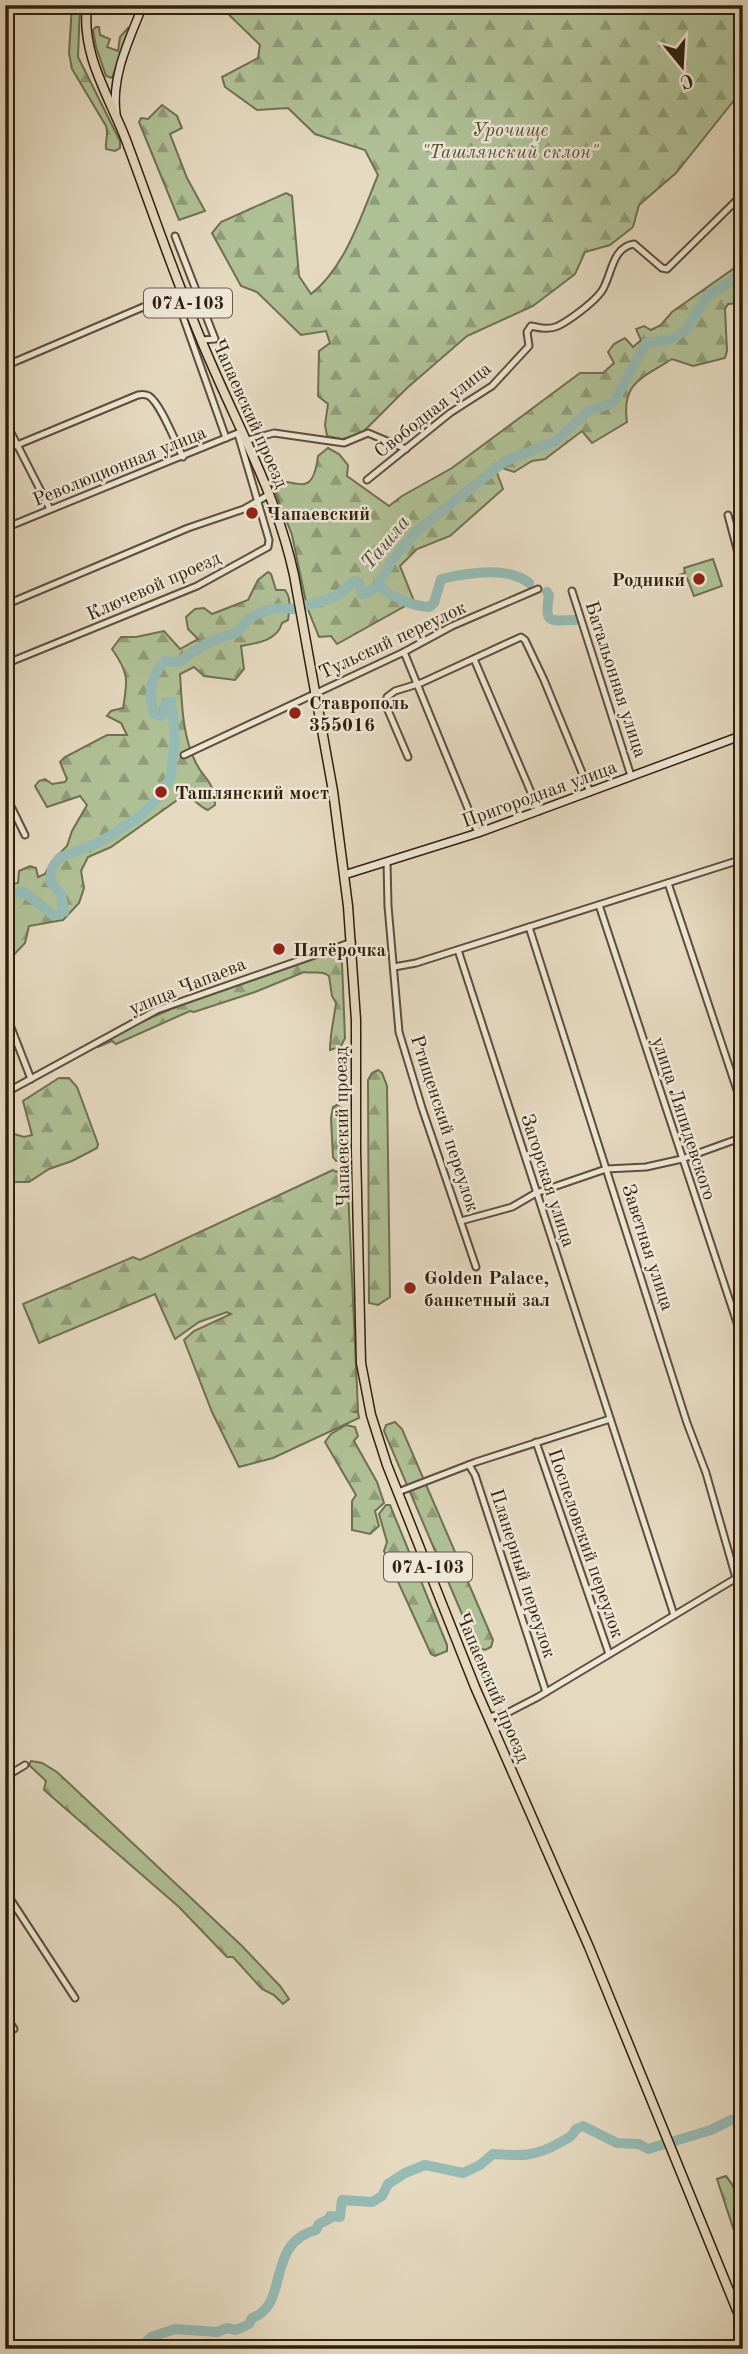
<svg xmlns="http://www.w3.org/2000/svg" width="748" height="2354" font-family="'Old Standard TT',serif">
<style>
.green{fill:#b0c096;stroke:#707051;stroke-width:2}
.forest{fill:url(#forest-firs);stroke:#707051;stroke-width:2}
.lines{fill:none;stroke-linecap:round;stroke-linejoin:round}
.river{stroke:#96bab4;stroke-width:10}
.street-casing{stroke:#5d4e39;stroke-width:9}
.secondary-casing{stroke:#30200c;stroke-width:10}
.primary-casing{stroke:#30200c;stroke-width:11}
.street{stroke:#eee6d6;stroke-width:5}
.secondary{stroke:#eee6d6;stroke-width:7}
.primary{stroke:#e5d9c0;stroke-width:8}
.poi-dot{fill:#8f2418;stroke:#eee6d6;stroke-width:2.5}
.labels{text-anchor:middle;stroke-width:5;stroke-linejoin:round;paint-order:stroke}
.shield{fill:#eee6d6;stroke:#695b49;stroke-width:2}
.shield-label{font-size:18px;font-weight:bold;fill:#30200c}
.park-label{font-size:19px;font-style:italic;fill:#565035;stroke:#eee6d6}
.street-label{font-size:19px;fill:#30200c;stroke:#eee6d6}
.poi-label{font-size:19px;font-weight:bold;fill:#30200c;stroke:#eee6d6;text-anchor:start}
.water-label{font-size:21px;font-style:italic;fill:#4f4e3e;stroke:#eee6d6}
</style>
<defs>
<pattern id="forest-firs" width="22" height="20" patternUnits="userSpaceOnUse" patternTransform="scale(1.75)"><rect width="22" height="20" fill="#b0c096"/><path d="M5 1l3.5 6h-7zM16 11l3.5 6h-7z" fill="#909c79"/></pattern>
</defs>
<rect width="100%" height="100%" fill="#e5d9c0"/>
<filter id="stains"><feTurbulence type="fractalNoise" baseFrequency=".00286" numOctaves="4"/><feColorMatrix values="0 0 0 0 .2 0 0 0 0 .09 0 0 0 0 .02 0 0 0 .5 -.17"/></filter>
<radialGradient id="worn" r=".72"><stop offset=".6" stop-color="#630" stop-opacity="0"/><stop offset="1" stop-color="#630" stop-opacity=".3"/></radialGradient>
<g class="green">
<polygon points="96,27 99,27 100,35 110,39 107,47 118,51 120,37 128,28 130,30 112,78 106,76 96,47 93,30"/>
<polygon points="713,559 722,586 694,596 687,578 675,582 673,577 685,573 684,568"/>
</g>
<g class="forest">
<path d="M72,5H80L78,57L120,141V148L115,151L106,149C105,140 109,135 106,126L72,69L69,53Z"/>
<path d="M219,5H743V89L676,173L639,205L633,227L610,245L585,252L575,274L533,306L467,336L407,388L360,435L342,439L327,436L325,425L328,404L318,396L319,351L330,343L326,331L301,335L257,292L241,286L212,233L221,222L286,193L292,196L299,276L311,294C345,268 362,214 378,175L365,150L315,134L288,108L257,110L225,87L222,77L258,58L260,45Z"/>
<polygon points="162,105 177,116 182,128 170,134 187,178 205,211 179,220 139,122 141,118 148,119"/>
<path d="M743,262V303L728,304L725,309L727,351L725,358L693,366L672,359C643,378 621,382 627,422L592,443L582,431L545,459L532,461L514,472L494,465L503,489L450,536L417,549L400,566L414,601L337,644L331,636L319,637L307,607L292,535L273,486C291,471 312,506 318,456L328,448L339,454L348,465L347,476L389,506L402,496L452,468L580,373H603L614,363L608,352L614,344L625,338L633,347L641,340L636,329L644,326L651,330L661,325L672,312Z"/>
<path d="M268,572L271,574L276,590H285C292,599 289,610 288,620L282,623C277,641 257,643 241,646L244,669L235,680L204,676L194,667L180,674C182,703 182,734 195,761C204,781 214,779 215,805L208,810C198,807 194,796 183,796L111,847L88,857L81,871L84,888L79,903L63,920L29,926L25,943L5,964V885L18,883L19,871L30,866L36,868L38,877L45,874L52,861L67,846L72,831L87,805L80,796L47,807L35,786L39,781L45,779L52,784L65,782L67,779L60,762L65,757L107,735H127L121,723L107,716L111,711L123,708C128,680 129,673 112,649L121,637H136L164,631L180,649L198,639L188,629L186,617L195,609L204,608L212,614L248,600L258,580Z"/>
<path d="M331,953L339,957L342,963L345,1038L341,1046L330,1050C330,1034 334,1019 336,1003L332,996L329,976C322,970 313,974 304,972L255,992L194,1012L190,1011L116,1044L112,1041L98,1047L97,1045C170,1003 252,980 331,953Z"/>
<polygon points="378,1070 382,1073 387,1086 390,1297 378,1305 369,1303 368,1080 372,1073"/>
<polygon points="59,1078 69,1078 77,1087 98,1144 97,1148 72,1161 49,1169 29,1182 15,1182 5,1194 5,1131 24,1137 32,1135 23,1101"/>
<polygon points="337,1105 346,1111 346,1155 343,1160 336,1161 333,1157 331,1118 333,1107"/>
<polygon points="344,1166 347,1168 358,1410 355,1412 358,1412 359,1418 273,1458 239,1467 212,1412 184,1340 194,1331 231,1314 227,1312 199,1322 175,1339 155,1294 39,1343 23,1304 133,1257 140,1260 333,1170 336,1172"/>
<polygon points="395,1422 402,1429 493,1640 491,1647 485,1650 476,1647 384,1431 386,1425"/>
<polygon points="346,1425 355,1427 358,1436 354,1441 377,1482 384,1503 375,1511 379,1526 370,1534 352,1530 352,1501 356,1495 325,1442 331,1434"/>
<polygon points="386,1505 390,1505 447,1645 447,1651 435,1656 431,1654 384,1551 387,1542 379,1514"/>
<polygon points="31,1761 42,1763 57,1772 242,1946 280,1986 289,1999 283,2004 274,1995 262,1989 233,1957 227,1957 179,1907 44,1790 46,1781 29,1765"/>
<path d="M726,2176C746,2200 743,2228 743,2258L717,2179Z"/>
</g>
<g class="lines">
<g class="river">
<path d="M378,585C392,597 411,606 429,607L434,603L441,579C466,573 508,566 529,583"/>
<path d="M547,592L549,595C544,626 550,620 576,620"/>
<path d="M5,893L24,892L53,915L64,912L61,894L50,881L52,868L59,858L102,841L139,817L157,799L171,777L175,738L171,702H166L164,713L160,716L154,713C148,694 150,676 165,661L179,662C198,647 214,638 237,633L248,619L264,611L280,608L294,609L335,597L355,581L359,583L362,594L368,593L378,585L393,559L417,531L505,461L556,441L588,411L613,403L646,343L669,340L685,331L707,296L743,273"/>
<path d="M139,2349L151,2337L175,2329L217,2332L227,2328L236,2330L249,2324L252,2318C290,2305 265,2243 316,2230L319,2224L329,2219L330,2216L340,2217L342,2200L372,2202L382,2196L388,2184L405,2173L425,2165L463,2173L480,2165L493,2154C521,2156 535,2157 559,2143C568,2138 571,2138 576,2129L583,2126L617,2143L639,2144L648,2149L711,2130L731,2120L743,2119"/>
</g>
<g class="street-casing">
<g id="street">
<polyline points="175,236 215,339 202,340"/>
<polyline points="175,294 226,438"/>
<polyline points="5,366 183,290"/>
<polyline points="5,421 50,509"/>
<polyline points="248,440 274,433 344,443 368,433 406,449"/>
<path d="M5,450L138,395C143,394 145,394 149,396C161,404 176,444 183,457"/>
<path d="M367,480L450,413L492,386L529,346L527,332L531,326C540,328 549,330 558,326C570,320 599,299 604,287C612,272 613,247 634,244L662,268L667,269L743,194"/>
<polyline points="728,515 737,549 743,584"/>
<polyline points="5,528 238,433"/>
<polyline points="572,591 631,776"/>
<polyline points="5,605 188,528 244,509 270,494"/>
<polyline points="404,652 478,833"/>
<polyline points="474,659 539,811"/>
<polyline points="5,664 197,586 268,547 269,540 238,434"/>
<polyline points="184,755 404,652 452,626 538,589"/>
<polyline points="408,757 387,708 387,697 395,691 421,683 521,637 525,640 544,680 590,792"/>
<polyline points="5,794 25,835"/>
<polyline points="387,862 388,906 399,1032 422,1108 476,1267"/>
<polyline points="668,883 743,1108"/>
<polyline points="599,905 743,1341"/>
<polyline points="529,927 687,1423 706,1473 736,1578"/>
<polyline points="458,950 674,1615"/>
<polyline points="394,967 416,963 743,859"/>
<polyline points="5,1012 31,1079"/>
<polyline points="5,1093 157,1010 352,942"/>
<polyline points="461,1221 512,1207 536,1193 606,1169 646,1167 682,1159 743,1137"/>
<polyline points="536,1442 609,1654"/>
<polyline points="469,1465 475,1475 546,1692"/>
<polyline points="398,1492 476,1462 610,1419"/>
<polyline points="488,1717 507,1713 538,1697 743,1574"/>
<polyline points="5,1777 25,1765"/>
<polyline points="5,1891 75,1998"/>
<polyline points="5,2015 14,2029"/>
</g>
</g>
<g class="secondary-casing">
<g id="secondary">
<path d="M116,114C111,76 129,40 143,5"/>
<polyline points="344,875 478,833 743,735"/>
</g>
</g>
<g class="primary-casing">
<path id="primary" d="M87,5C81,55 109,96 126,140C154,215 179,291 211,363C242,435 277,497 294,575L333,791L348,906L356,1020V1150L361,1363L371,1415L387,1465L475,1687L589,1947L743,2325"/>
</g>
<use href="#street" class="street"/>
<use href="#secondary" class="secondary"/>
<use href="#primary" class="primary"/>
</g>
<g class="poi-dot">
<circle cx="252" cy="513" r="7"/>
<circle cx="699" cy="579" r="7"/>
<circle cx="295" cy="713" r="7"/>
<circle cx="161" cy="792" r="7"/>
<circle cx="279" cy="949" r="7"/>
<circle cx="410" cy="1288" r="7"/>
</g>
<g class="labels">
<g class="shield">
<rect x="144" y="288.5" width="88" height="29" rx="5"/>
<rect x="384" y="1552.5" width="88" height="29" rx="5"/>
</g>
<g class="shield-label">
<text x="188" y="309">07А-103</text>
<text x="428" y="1573">07А-103</text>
</g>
<g class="park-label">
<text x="510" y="136">Урочище<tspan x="510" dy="22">"Ташлянский склон"</tspan></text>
</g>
<g class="street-label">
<text transform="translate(432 409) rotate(-38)" y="7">Свободная улица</text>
<text transform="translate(251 413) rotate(66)" y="7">Чапаевский проезд</text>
<text transform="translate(119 465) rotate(-22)" y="7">Революционная улица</text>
<text transform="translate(153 585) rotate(-24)" y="7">Ключевой проезд</text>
<text transform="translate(392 639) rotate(-25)" y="7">Тульский переулок</text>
<text transform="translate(617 679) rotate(72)" y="7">Батальонная улица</text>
<text transform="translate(539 793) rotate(-20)" y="7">Пригородная улица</text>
<text transform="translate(187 985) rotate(-22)" y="7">улица Чапаева</text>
<text transform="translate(685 1118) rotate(72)" y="7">улица Ляпидевского</text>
<text transform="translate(446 1123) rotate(72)" y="7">Ртищенский переулок</text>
<text transform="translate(341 1127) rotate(-91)" y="7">Чапаевский проезд</text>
<text transform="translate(549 1180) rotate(72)" y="7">Загорская улица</text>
<text transform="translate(649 1247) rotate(72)" y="7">Заветная улица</text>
<text transform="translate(587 1543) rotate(71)" y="7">Поспеловский переулок</text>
<text transform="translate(524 1573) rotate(72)" y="7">Планерный переулок</text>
<text transform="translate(494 1687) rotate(67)" y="7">Чапаевский проезд</text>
</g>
<g class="poi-label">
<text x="266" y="520">Чапаевский</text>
<text x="685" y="586" text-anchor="end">Родники</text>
<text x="309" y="709">Ставрополь<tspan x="309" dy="22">355016</tspan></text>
<text x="175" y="799">Ташлянский мост</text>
<text x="293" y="956">Пятёрочка</text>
<text x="424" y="1284">Golden Palace,<tspan x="424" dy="22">банкетный зал</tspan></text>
</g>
<g class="water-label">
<text transform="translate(385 542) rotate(-50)" y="7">Ташла</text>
</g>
</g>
<rect width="748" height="2354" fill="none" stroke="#e5d9c0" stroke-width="28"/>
<rect x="7" y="7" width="734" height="2340" fill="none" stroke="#30200c" stroke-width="3.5"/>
<rect x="14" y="14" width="720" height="2326" fill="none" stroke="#30200c" stroke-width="2"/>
<g transform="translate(682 66) rotate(162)" stroke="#eee6d6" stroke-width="5" paint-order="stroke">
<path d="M0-5L12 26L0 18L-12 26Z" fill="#30200c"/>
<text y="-10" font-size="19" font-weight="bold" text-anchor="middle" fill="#30200c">С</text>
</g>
<rect width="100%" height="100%" filter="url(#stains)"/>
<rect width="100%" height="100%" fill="url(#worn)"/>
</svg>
